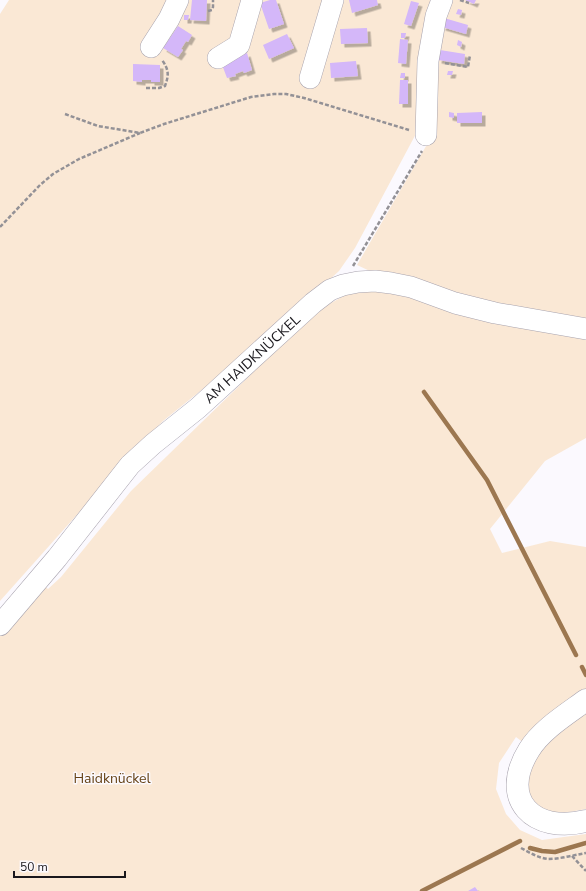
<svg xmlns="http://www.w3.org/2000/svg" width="586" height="891" font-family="'Nunito Sans',sans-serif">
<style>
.green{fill:#fae8d5}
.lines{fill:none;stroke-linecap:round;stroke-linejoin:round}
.stream{stroke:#9c7750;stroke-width:4.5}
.building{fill:#d4b7f9;filter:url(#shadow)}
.minor-casing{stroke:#a7a2ad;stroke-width:22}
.major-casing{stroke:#a7a2ad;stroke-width:23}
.path{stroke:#939196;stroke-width:2.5;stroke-dasharray:4 2;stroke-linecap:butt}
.minor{stroke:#fff;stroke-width:21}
.major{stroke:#fff;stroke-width:22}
.labels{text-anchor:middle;stroke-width:3;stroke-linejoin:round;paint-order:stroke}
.street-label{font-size:14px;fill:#19171c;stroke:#fbf9fe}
.park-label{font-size:14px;fill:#664317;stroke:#fbf9fe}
</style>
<defs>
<filter id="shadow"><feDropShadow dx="3.5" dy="3.5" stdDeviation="0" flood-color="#0004"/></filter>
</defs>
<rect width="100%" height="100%" fill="#fbf9fe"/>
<g class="green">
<polygon points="9,0 586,0 586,321 528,312 389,280 357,265 429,141 418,130 355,248 339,271 260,343 163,421 132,453 0,601 0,14"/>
<polygon points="378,289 586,339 586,438 545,461 490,529 502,553 550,541 586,547 586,809 558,814 540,808 526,794 525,779 537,753 516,737 499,763 496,789 506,814 520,830 542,840 586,834 586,891 0,891 0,634 45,586 48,589 61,577 131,491 315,312 349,293"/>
</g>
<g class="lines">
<g class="stream">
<polyline points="424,392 487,480 576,655"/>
<polyline points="582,667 586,675"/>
<polyline points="530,848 542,851 555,852 586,843"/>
<polyline points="422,891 520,841"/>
</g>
</g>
<g class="building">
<polygon points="192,0 207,0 206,21 190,20"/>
<polygon points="270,0 276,0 284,24 269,29 260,3"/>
<polygon points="349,0 377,0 378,5 352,13"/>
<polygon points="465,0 476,0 474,4"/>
<polygon points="411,1 419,3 411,26 404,24"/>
<polygon points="458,9 462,10 461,15 456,14"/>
<polygon points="184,15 189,15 188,20 184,20"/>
<polygon points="444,18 468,25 466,34 442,27"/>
<polygon points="178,26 192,35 188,42 186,41 181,49 183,50 178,57 163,48"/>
<polygon points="367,28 368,43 341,44 340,29"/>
<polygon points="401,33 406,33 405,38 401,38"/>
<polygon points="287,34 294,48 269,59 263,45"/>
<polygon points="400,39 408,40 406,64 398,63"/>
<polygon points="458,40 462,42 461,47 457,45"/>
<polygon points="440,50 465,54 464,64 438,60"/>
<polygon points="247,53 252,70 244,73 243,71 235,74 236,76 227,78 221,62"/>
<polygon points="356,61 358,76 331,78 330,63"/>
<polygon points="133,64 160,65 160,82 151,82 151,80 142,80 142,82 133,81"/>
<polygon points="448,71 453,71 452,75 447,75"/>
<polygon points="401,73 405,73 405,78 400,78"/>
<polygon points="400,80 408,80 408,104 399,104"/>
<polygon points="449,112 454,113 454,118 449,117"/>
<polygon points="482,112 482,123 457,123 457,113"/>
<polygon points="475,887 478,891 468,891"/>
</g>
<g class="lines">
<g class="minor-casing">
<g id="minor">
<polyline points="151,47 169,19 178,0"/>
<polyline points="218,58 239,45 252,0"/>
<polyline points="310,78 333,0"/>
<polyline points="426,135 428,61 436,16 442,0"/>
<path id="s1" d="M0,625L57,558L130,465L153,444L198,408L313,303L330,290L343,285L358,282L375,281L391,283L411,287L455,303L495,313L586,329"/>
</g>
</g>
<g class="major-casing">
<path id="major" d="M586,700C567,714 541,730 529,750C498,800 534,834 586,821"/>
</g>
<g class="path">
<polyline points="460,0 469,3"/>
<polyline points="208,11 212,10 213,7 213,0"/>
<polyline points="445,63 468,67 470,55"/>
<path d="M146,88H159L165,86C169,75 169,70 162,60"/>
<polyline points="65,114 98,126 140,133 164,124 251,97 274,94 286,94 304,98 409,130"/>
<polyline points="0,227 40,185 53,174 79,159 140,133"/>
<polyline points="353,266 422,151"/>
<path d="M521,848C530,853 539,858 548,859C560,859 574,855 586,853"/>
<polyline points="572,856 586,871"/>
</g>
<use href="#minor" class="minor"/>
<use href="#major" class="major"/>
</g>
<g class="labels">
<g class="street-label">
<text dy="5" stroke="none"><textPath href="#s1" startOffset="368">AM HAIDKNÜCKEL</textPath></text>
</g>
<g class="park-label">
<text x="112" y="783">Haidknückel</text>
</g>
</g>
<path d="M14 871v6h111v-6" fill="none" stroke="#19171c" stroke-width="2"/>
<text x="20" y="871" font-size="12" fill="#19171c" stroke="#fbf9fe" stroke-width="3" paint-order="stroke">50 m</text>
</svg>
